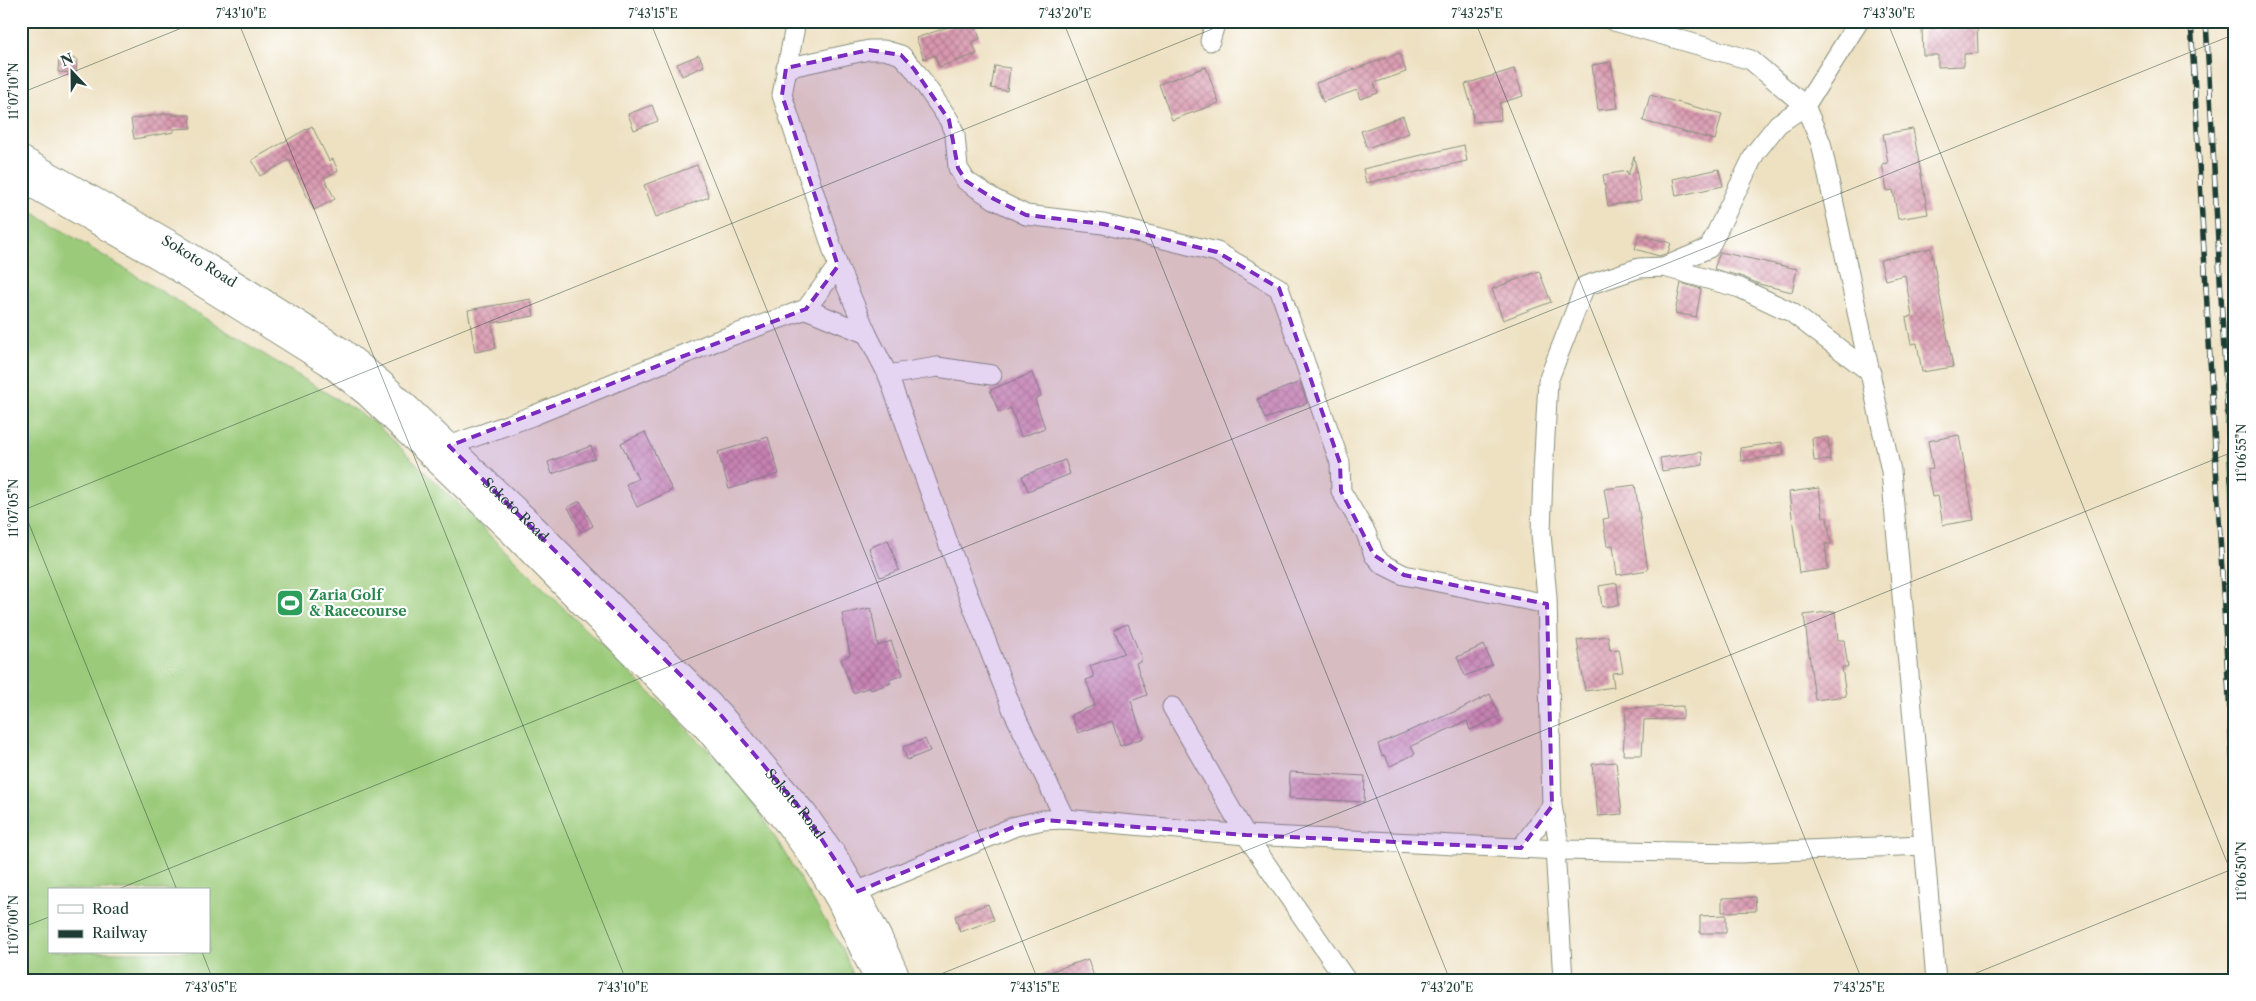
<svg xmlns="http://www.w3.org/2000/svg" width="2256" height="1001" font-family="'Libre Caslon Text',serif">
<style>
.pitch{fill:#9bcb7a;stroke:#5d8457;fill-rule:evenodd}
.building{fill:url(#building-cross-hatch)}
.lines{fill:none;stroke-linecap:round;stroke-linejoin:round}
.minor-casing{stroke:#868f7b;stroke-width:21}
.major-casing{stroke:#868f7b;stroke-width:26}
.minor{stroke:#fff;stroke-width:19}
.major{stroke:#fff;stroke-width:24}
.rail-casing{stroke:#1f3d34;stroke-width:5.5}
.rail{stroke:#fff;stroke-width:4;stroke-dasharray:11;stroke-linecap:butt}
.marked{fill:#7b2cbf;fill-opacity:0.2;stroke:#7b2cbf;stroke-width:4;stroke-dasharray:10 6;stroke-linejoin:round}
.ticks{fill:none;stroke:#1f3d34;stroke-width:1;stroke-opacity:0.45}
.labels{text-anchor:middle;stroke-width:4.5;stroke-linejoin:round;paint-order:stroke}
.street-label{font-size:14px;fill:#1f3d34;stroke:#fff}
.leisure-label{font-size:14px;font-weight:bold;fill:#27864d;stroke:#fff;text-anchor:start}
.neatline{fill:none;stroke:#1f3d34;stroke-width:2}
.ticks-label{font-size:12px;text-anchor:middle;fill:#1f3d34}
</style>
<defs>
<pattern id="building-cross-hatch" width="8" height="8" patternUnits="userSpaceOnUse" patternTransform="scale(1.25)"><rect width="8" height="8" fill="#d997ae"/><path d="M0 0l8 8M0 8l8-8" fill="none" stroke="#af7c8e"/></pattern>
</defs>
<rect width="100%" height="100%" fill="#fff"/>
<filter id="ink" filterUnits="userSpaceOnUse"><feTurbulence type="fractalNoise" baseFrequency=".02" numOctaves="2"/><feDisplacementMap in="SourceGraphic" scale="10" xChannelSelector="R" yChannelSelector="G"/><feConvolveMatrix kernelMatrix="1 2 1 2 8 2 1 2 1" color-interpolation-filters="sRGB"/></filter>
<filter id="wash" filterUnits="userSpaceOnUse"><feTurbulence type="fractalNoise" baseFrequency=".0096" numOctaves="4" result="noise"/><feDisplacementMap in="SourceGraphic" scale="20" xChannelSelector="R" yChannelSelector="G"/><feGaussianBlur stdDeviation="1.12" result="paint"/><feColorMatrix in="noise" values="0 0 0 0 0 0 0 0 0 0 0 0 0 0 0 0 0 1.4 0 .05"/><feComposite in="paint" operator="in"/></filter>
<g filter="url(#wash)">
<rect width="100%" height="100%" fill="#eee1c2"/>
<path class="pitch" d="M21,205L374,422L743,784L844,952L855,980H21ZM49,890H209V952H49Z"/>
<g id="blocks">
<g class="building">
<polygon points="966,21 974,21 980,39 972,42 977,54 939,67 935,55 924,59 916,38"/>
<polygon points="1936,21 1962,21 1962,25 1977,23 1978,53 1964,54 1964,66 1938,67 1938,55 1923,55 1922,29 1936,28"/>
<polygon points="1400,53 1406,72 1374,83 1378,93 1360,99 1357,90 1323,102 1316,83"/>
<polygon points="699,55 704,66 682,76 677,64"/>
<polygon points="59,58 77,59 76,73 58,72"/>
<polygon points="1611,62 1618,108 1598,110 1592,65"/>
<polygon points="995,66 1010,68 1007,91 991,88"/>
<polygon points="1206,67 1219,103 1172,120 1159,84"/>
<polygon points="1514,69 1523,96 1500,103 1501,120 1473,122 1472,108 1465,84"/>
<polygon points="1650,95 1722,114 1715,140 1643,121"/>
<polygon points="652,105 658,121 634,130 628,114"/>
<polygon points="171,113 172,115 190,115 191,128 174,129 174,132 134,139 131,119"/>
<polygon points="1403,116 1409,133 1367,148 1361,131"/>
<polygon points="312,126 329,161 333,159 338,171 324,178 335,199 314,210 289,160 260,176 252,160"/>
<polygon points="1913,129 1928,214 1898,219 1893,190 1887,191 1882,164 1888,163 1883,134"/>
<polygon points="1464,145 1467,161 1366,183 1363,169"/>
<polygon points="1634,156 1641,200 1608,206 1603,175 1627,171 1628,176"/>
<polygon points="697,165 709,197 656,217 644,185"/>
<polygon points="1719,169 1723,186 1676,196 1673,179"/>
<polygon points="1639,235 1671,243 1668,253 1659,256 1635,249"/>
<polygon points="1931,248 1953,367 1922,372 1917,343 1911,344 1906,318 1912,316 1905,275 1885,280 1880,260"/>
<polygon points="1720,252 1797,269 1792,292 1759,284 1743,277 1714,269"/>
<polygon points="1539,271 1551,302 1503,320 1492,289"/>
<polygon points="1681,283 1701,289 1696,317 1675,313"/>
<polygon points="531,299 534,316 492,323 496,348 475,352 468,310"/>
<polygon points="1032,373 1041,396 1035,399 1045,428 1021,437 1011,408 999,413 990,390"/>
<polygon points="1300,382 1307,403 1265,419 1257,399"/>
<polygon points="645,432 672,490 637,507 626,484 638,479 621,443"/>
<polygon points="1959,435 1974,520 1943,525 1938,496 1932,497 1927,470 1933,469 1928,441"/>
<polygon points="768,437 779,474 729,489 718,452"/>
<polygon points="1828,437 1830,460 1814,461 1812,438"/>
<polygon points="1782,442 1784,455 1741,461 1740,448"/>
<polygon points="591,446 595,458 552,474 548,462"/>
<polygon points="1702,452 1703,465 1662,471 1660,458"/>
<polygon points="1065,460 1070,474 1028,491 1022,476"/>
<polygon points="1635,485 1648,570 1617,575 1613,545 1607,546 1603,519 1609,518 1604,489"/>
<polygon points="1819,488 1823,517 1827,517 1831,544 1825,544 1828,569 1799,573 1789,492"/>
<polygon points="580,501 593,526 581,532 568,507"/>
<polygon points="888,540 899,570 880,577 869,548"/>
<polygon points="1617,583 1619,605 1602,607 1599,586"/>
<polygon points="871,608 878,646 891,641 903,675 889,680 891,683 871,690 870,687 853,693 841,659 850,655 842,614"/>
<polygon points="1835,611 1838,640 1844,640 1848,667 1842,667 1846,696 1815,700 1804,615"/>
<polygon points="1128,624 1142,660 1136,663 1147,695 1131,701 1143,738 1120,746 1112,721 1078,733 1071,715 1095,705 1086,680 1094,677 1090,666 1124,653 1114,629"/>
<polygon points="1608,636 1610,650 1619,649 1623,672 1612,673 1614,687 1585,691 1577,640"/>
<polygon points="1484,645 1492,665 1465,676 1457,657"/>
<polygon points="1490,694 1500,716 1470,730 1467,721 1411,746 1415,754 1390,766 1384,755 1382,756 1378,744 1461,709"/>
<polygon points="1683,706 1683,718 1644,720 1642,755 1623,755 1626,708"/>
<polygon points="925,739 930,751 907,760 903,747"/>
<polygon points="1616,762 1622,814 1598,816 1592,764"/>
<polygon points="1290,772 1365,776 1364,802 1289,798"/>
<polygon points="1755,897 1756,911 1722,912 1722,898"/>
<polygon points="988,904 994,920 960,932 955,916"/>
<polygon points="1726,915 1726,933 1700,933 1700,916"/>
<polygon points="1088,959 1095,980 1034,980 1034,977"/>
</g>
</g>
</g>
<g filter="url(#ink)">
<use href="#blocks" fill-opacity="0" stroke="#868f7b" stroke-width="1"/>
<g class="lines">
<g class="minor-casing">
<g id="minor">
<polyline points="796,21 782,95 838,266 867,334 888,375 949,545 1013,711 1065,819"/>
<polyline points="1614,21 1751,60 1805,106 1821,143 1891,471 1936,980"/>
<polyline points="1210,41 1216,21"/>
<polyline points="786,68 869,50 884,50 901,55 914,69 949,120 955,135 958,168 966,181 994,199 1026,215 1103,224 1217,252 1279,288 1340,463 1341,491 1366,533 1374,555 1382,564 1404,575 1547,604"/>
<polyline points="1664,267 1709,248 1755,153 1778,124 1805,106 1859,21"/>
<polyline points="806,309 867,334"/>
<polyline points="888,375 937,367 992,375"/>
<polyline points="449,446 532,416 714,342 806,309 838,266"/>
<polyline points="1172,707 1246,835 1346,980"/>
<polyline points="1521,848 1552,806"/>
<polyline points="1555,849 1563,980"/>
<polyline points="1560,850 1552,806 1547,597 1541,534 1543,473 1548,381 1585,286 1639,268 1664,267 1740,288 1791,312 1871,373"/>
<polyline points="856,892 1016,826 1043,820 1065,819 1246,835 1560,850 1740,853 1923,845"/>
</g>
</g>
<g class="major-casing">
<g id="major">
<path id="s1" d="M21,158L174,245L343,351L382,383L527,520L720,714L805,814L834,855L856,892L880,938L899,980"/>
<polyline points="21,179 160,258 328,363 368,395 511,532 703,725 788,825 817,864 839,901 877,980"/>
</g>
</g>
<use href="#minor" class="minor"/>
<use href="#major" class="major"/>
<g class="rail-casing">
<g id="rail">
<polyline points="2191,21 2235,803"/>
<polyline points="2206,21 2235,552"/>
</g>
</g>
<use href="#rail" class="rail"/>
</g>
</g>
<path class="marked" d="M869,50L901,55L914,69L949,120L958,168L966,181L994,199L1026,215L1103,224L1217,252L1279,288L1340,463L1341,491L1374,555L1404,575L1547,604L1552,806L1521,848L1246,835L1043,820L1016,826L856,892L805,814L720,714L449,446L806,309L838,266L782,95L786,68Z"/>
<path class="ticks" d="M238,21L626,980M650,21L1038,980M1063,21L1450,980M1475,21L1862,980M1887,21L2235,882M21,93L199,21M21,504L177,890M21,511L1232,21M116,890L2235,34M21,928L49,917M202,952L213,980M926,980L2235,451M1959,980L2235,868"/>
<defs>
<g id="stadium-square" transform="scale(1.4375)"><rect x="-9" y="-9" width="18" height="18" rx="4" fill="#2e9e5b" stroke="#fff"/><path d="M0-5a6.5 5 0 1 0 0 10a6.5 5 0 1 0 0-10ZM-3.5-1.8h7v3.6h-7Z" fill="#fff"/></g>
</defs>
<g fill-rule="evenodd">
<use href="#stadium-square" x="290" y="603"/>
</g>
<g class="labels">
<g class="street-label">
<text dy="5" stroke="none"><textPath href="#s1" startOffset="206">Sokoto Road</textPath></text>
<text dy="5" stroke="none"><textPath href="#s1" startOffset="610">Sokoto Road</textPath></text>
<text dy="5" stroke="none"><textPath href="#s1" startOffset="1016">Sokoto Road</textPath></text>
</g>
<g class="leisure-label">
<text x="309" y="600">Zaria Golf<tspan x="309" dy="16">&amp; Racecourse</tspan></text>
</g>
</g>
<rect width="2256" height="1001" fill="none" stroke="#fff" stroke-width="55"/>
<rect x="48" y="888" width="162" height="65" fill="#ffffff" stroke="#a5b1ae"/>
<rect x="58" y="905" width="25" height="8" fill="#ffffff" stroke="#a5b1ae"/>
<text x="92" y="914" font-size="15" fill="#1f3d34">Road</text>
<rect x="58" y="930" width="25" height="8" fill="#1f3d34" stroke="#a5b1ae"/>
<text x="92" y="938" font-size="15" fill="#1f3d34">Railway</text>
<g transform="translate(72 72) rotate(338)" stroke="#ffffff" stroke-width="4" paint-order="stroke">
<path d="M0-4L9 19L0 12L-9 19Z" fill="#1f3d34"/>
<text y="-8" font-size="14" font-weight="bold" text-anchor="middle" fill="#1f3d34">N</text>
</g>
<rect x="28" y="28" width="2200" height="946" class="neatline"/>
<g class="ticks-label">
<text x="241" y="18">7°43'10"E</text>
<text x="653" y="18">7°43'15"E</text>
<text x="1065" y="18">7°43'20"E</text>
<text x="1477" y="18">7°43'25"E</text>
<text x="1889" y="18">7°43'30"E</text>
<text transform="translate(14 91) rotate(-90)" y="4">11°07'10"N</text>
<text transform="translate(2242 453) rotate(-90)" y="4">11°06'55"N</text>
<text transform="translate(14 508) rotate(-90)" y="4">11°07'05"N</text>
<text transform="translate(2242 871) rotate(-90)" y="4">11°06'50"N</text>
<text transform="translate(14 925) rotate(-90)" y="4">11°07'00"N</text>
<text x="211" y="992">7°43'05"E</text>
<text x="623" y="992">7°43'10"E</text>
<text x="1035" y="992">7°43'15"E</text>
<text x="1447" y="992">7°43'20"E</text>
<text x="1859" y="992">7°43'25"E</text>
</g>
</svg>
